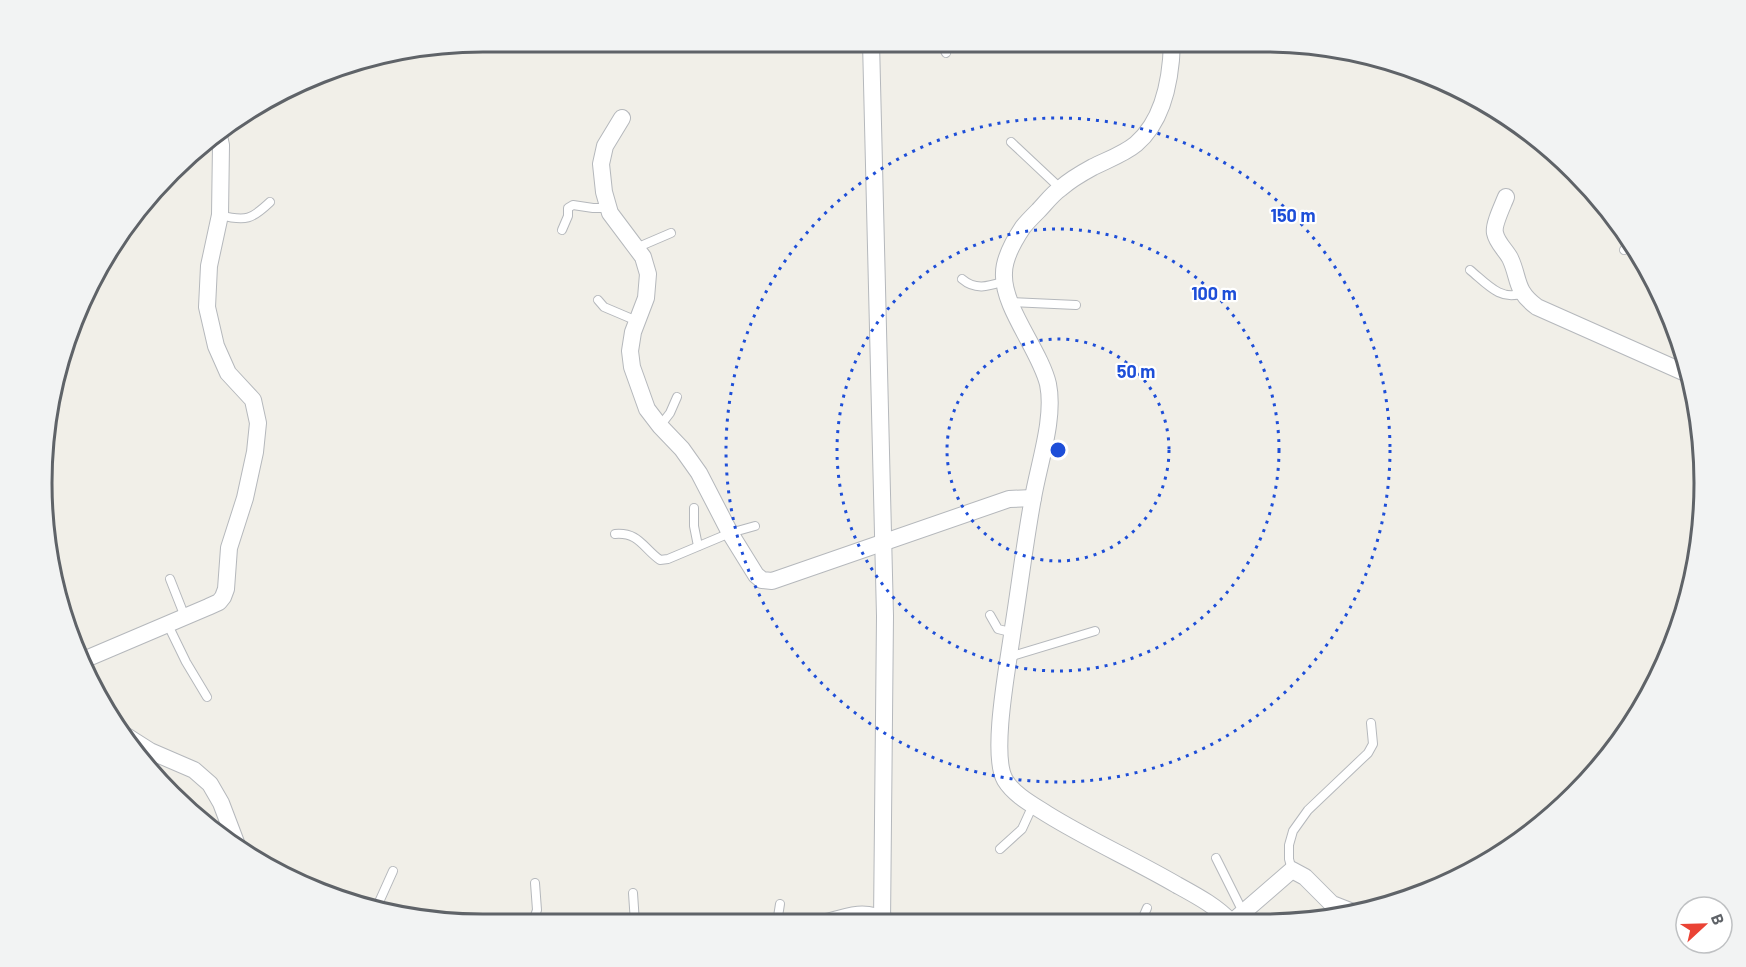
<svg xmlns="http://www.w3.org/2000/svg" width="1746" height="967" font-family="Barlow,sans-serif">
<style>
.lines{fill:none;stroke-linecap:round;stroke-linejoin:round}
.lane-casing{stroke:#b5b8bc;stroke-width:10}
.street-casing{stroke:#b5b8bc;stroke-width:18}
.lane{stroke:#fff;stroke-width:8}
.street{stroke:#fff;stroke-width:16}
.ring{fill:none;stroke:#1d4ed8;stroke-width:3;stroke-dasharray:3 6}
.rim{fill:none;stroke:#5f6368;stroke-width:3}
.centre{fill:#1d4ed8;stroke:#fff;stroke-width:3}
.ring-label{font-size:18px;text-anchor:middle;font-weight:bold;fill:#1d4ed8;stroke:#fff;stroke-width:4.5;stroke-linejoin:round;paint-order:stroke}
</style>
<rect width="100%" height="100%" fill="#f1efe8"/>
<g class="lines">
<g class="lane-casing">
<g id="lane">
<polyline points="941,43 946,53"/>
<polyline points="1011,142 1060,188"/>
<path d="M220,215C246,222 252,219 270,202"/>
<polyline points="562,230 568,216 568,208 573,205 593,208 608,208"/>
<polyline points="636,248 671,233"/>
<polyline points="1624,250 1630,242"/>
<path d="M1470,270C1486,283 1501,302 1522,293"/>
<path d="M962,279C976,291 989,286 1005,281"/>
<polyline points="598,300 604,307 637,321"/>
<polyline points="1011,302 1076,305"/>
<polyline points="660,426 670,413 677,397"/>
<polyline points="694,508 694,526 698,546"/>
<path d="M615,534C639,532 643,548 660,560L668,559L730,533L755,526"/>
<polyline points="170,579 185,617"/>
<polyline points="990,615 998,629 1006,631 1013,628"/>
<polyline points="168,625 186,662 207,697"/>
<polyline points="1009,657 1095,631"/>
<polyline points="1500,848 1503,853"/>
<polyline points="1000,849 1022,829 1033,805"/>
<polyline points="1216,858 1243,912"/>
<polyline points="1292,870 1289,859 1289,845 1293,831 1308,810 1368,753 1373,744 1371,723"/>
<polyline points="633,893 635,923"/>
<polyline points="375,911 393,871"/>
<polyline points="1141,922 1147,908"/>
<polyline points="777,923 780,904"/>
<polyline points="532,924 537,910 535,883"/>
</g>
</g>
<g class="street-casing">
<g id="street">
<polyline points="871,42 885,616 882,923"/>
<path d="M1172,43C1171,77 1164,120 1136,144C1124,154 1107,160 1093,167C1082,173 1070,180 1061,188C1052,194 1045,204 1038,211C1033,216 1027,222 1023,227C1015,239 1004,258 1004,273C1002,307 1040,350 1048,384C1055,418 1039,463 1033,498C1025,541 1020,584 1013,628C1009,660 990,754 1005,780C1014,795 1033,805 1047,814C1089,840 1134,860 1177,885C1197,896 1216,906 1231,922"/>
<polyline points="622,118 605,146 601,164 604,192 610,213 643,257 648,274 646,298 633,332 630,351 632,367 647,409 660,426 682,449 699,473 730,533 756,575 762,580 772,581 1009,499 1033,498"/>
<path d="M1506,197C1503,205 1493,225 1495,233C1497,243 1505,249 1510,258C1520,279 1514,290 1537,307L1690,375"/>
<polyline points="81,661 208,607 219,602 223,597 226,589 229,548 245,498 255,452 258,423 253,400 228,373 216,346 207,307 209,266 220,215 221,145 218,132"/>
<polyline points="128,737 150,751 194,770 210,784 221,803 237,845"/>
<polyline points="1232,922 1292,870 1305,877 1332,904 1355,913"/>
<path d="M822,923C851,917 860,908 890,922"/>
</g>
</g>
<use href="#lane" class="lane"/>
<use href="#street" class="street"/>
</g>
<g class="ring">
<circle cx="1058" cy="450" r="111"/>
<circle cx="1058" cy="450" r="221"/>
<circle cx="1058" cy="450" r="332"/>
</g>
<path d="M0 0H1746V967H0ZM483 52H1263A431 431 0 0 1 1694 483V483A431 431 0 0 1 1263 914H483A431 431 0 0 1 52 483V483A431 431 0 0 1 483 52Z" fill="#f2f3f3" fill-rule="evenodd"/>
<path class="rim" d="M483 52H1263A431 431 0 0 1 1694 483V483A431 431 0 0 1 1263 914H483A431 431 0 0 1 52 483V483A431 431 0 0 1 483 52Z"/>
<circle cx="1058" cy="450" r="9" class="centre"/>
<g class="ring-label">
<text x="1293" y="222">150 m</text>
<text x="1214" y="300">100 m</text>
<text x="1136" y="378">50 m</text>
</g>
<g transform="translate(1704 925) rotate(68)"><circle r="28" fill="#ffffff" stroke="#bfc1c3" stroke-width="1.5"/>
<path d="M0-4.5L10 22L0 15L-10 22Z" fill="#ea4335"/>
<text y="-9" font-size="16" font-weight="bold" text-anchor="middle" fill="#5f6368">B</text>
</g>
</svg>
